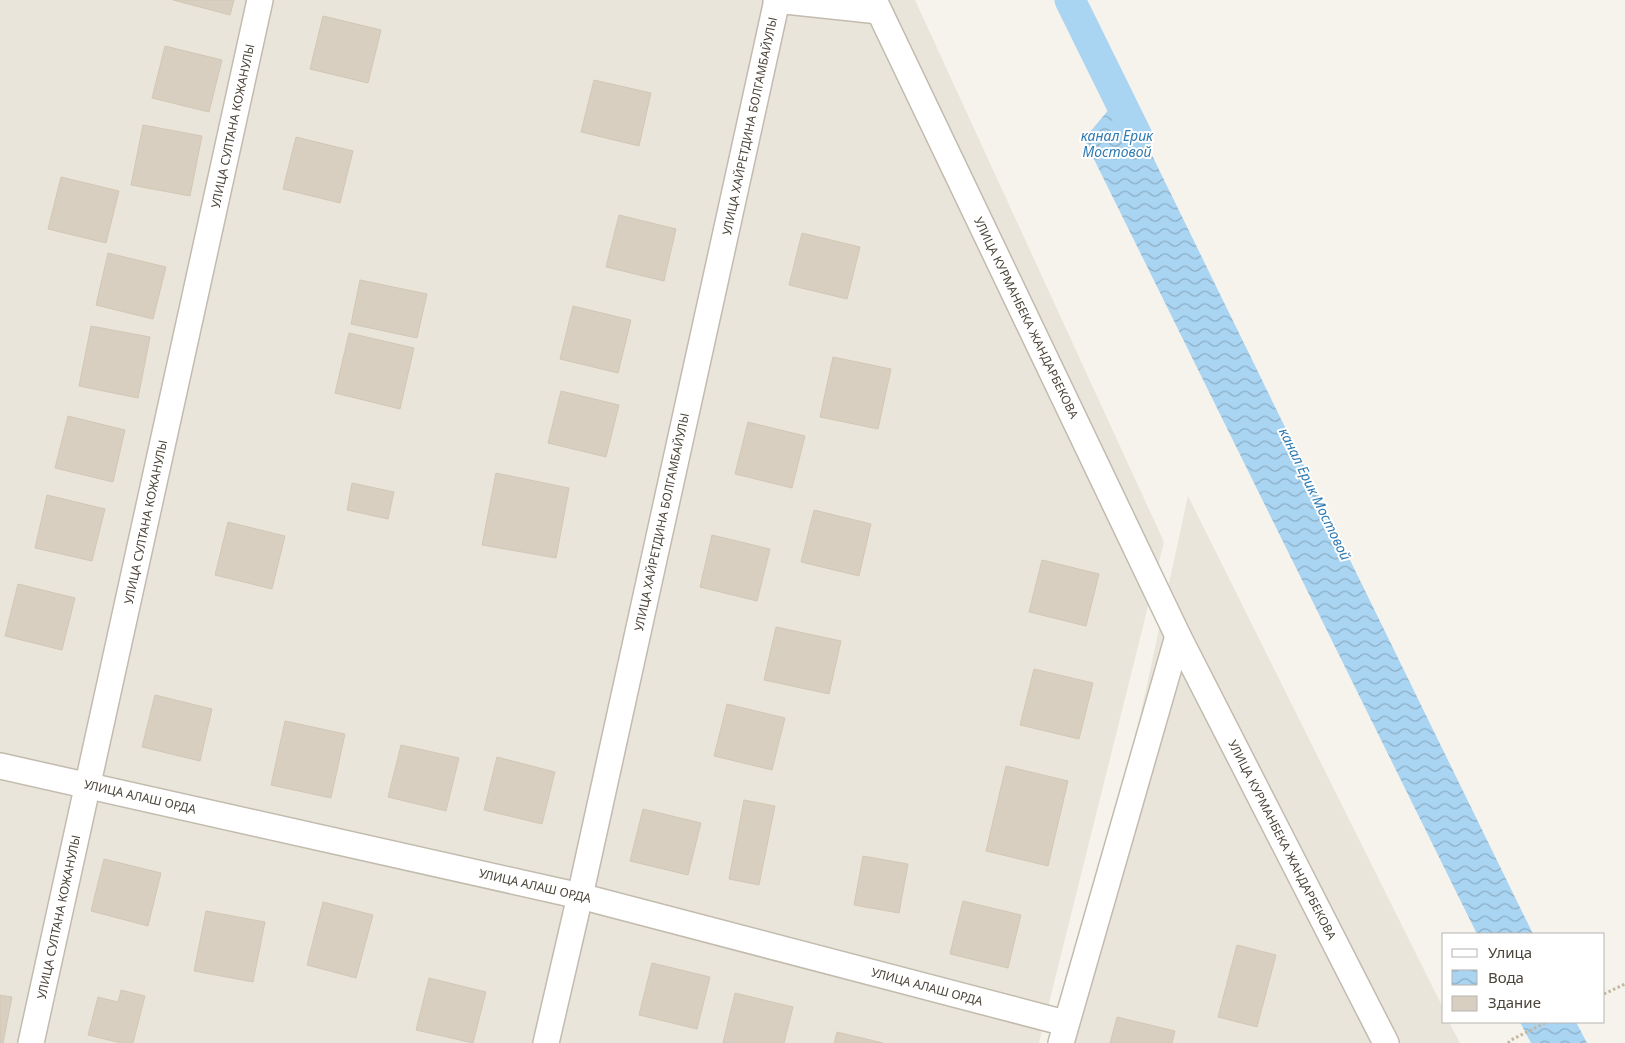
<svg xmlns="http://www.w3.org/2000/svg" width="1625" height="1043" font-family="'Noto Sans',sans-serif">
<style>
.residential{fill:#eae5da}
.water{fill:url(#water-waves)}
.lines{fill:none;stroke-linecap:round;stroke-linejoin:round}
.canal{stroke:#a9d4f2;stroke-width:31}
.building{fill:#d8cfc1;stroke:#d3c7b4}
.street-casing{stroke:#c2bbae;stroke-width:28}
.path{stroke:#c4b79f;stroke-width:3;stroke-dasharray:2.5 2.5;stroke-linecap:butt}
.street{stroke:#fff;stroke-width:25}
.labels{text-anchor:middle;stroke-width:4;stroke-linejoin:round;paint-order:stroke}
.street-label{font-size:12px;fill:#4b4439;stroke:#fff}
.water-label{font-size:14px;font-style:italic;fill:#2e7ab2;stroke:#fff}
</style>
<defs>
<pattern id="water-waves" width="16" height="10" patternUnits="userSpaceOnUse" patternTransform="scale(1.25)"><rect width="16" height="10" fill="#a9d4f2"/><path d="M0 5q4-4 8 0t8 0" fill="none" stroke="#8caec5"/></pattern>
</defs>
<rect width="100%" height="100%" fill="#f6f3ec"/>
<g class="residential">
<polygon points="0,0 915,0 1164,542 1039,1043 0,1043"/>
<polygon points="1188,496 1444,1010 1444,1022 1449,1022 1460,1043 1069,1043"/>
</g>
<g class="water">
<polygon points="1122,94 1533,934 1477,934 1084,139"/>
<polygon points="1520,1022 1576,1022 1587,1043 1531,1043"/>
</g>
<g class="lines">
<polyline class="canal" points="1070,0 1137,136"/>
</g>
<g class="building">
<polygon points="173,0 234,0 230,15"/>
<polygon points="323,16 381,30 368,83 310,69"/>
<polygon points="165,46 222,60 209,112 152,98"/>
<polygon points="594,80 651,93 639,146 581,132"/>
<polygon points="143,125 202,136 190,196 131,185"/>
<polygon points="296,137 353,151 340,203 283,189"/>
<polygon points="61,177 119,191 106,243 48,229"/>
<polygon points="619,215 676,229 664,281 606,267"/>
<polygon points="802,233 860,247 847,299 789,285"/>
<polygon points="108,253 166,267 153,319 96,305"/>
<polygon points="360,280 427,294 417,338 351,324"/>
<polygon points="573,306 631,320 618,373 560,359"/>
<polygon points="91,326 150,337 138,398 79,386"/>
<polygon points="349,333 414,348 400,409 335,393"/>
<polygon points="833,357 891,369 878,429 820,417"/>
<polygon points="561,391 619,405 606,457 548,443"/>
<polygon points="68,416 125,430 113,482 55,468"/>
<polygon points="748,422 805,436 792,488 735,474"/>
<polygon points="496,473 569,488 556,558 482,545"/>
<polygon points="352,483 394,492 388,519 347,510"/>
<polygon points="47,495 105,509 92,561 35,548"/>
<polygon points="814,510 871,524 859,576 801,562"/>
<polygon points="228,522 285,536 272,589 215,575"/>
<polygon points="712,535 770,549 757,601 700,587"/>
<polygon points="1042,560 1099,574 1086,626 1029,612"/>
<polygon points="18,584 75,598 62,650 5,636"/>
<polygon points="776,627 841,641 829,694 764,680"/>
<polygon points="1034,669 1093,683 1079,739 1020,725"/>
<polygon points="155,695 212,709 200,761 142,747"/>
<polygon points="727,704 785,718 772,770 714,756"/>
<polygon points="285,721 345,734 331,798 271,785"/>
<polygon points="401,745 459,758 446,811 388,797"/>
<polygon points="497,757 555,772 542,824 484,810"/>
<polygon points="1006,766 1068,781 1048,866 986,851"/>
<polygon points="744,800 775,806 759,885 729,879"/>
<polygon points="643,809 701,823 688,875 630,861"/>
<polygon points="863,856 908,864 899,913 854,905"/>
<polygon points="104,859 161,873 148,926 91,911"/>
<polygon points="963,901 1021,915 1008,968 950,954"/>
<polygon points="323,902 373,915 356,978 307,965"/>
<polygon points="206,911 265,922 253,982 194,971"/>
<polygon points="1237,945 1276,955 1257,1027 1218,1017"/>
<polygon points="652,963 710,977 697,1029 639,1015"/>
<polygon points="429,978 486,992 473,1043 416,1030"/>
<polygon points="121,990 145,996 133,1043 121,1043 88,1035 98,997 118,1002"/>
<polygon points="735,993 793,1007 784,1043 723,1043"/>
<polygon points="0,995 12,997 3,1043 0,1043"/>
<polygon points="1117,1017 1175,1031 1172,1043 1110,1043"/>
<polygon points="837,1032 883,1043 834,1043"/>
</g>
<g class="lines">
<g class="street-casing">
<g id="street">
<polyline points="776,0 879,11"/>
<polyline points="874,0 1178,636 1386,1043"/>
<polyline points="0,766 580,896 1065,1023"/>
<polyline points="31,1043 260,0"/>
<polyline points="546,1043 580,896 777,0"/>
<polyline points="1061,1043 1178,636"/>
</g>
</g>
<g class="path">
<polyline points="1604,994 1625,984"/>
<polyline points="1508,1043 1511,1040 1547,1022"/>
</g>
<use href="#street" class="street"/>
</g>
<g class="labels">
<g class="street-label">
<text transform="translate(233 126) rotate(-78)" y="4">УЛИЦА СУЛТАНА КОЖАНУЛЫ</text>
<text transform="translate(750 126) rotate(-78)" y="4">УЛИЦА ХАЙРЕТДИНА БОЛГАМБАЙУЛЫ</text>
<text transform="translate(1026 318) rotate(64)" y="4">УЛИЦА КУРМАНБЕКА ЖАНДАРБЕКОВА</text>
<text transform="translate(146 522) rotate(-78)" y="4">УЛИЦА СУЛТАНА КОЖАНУЛЫ</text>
<text transform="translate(662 522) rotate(-78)" y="4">УЛИЦА ХАЙРЕТДИНА БОЛГАМБАЙУЛЫ</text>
<text transform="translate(140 797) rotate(13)" y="4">УЛИЦА АЛАШ ОРДА</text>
<text transform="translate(1282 840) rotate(63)" y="4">УЛИЦА КУРМАНБЕКА ЖАНДАРБЕКОВА</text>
<text transform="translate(535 886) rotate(13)" y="4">УЛИЦА АЛАШ ОРДА</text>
<text transform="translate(59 917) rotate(-78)" y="4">УЛИЦА СУЛТАНА КОЖАНУЛЫ</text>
<text transform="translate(927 987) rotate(15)" y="4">УЛИЦА АЛАШ ОРДА</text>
</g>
<g class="water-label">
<text x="1117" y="141">канал Ерик<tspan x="1117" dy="16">Мостовой</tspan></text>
<text transform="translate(1315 494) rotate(64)" y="5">канал Ерик Мостовой</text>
</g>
</g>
<rect x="1442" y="933" width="162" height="90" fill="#ffffff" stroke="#b7b4b0"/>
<rect x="1452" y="949" width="25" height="8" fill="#ffffff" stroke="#b7b4b0"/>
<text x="1488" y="958" font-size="15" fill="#4b4439">Улица</text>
<rect x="1452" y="970" width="25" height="15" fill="url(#water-waves)" stroke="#b7b4b0"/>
<text x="1488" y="983" font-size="15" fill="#4b4439">Вода</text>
<rect x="1452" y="996" width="25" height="15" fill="#d8cfc1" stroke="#b7b4b0"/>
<text x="1488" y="1008" font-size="15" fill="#4b4439">Здание</text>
</svg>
